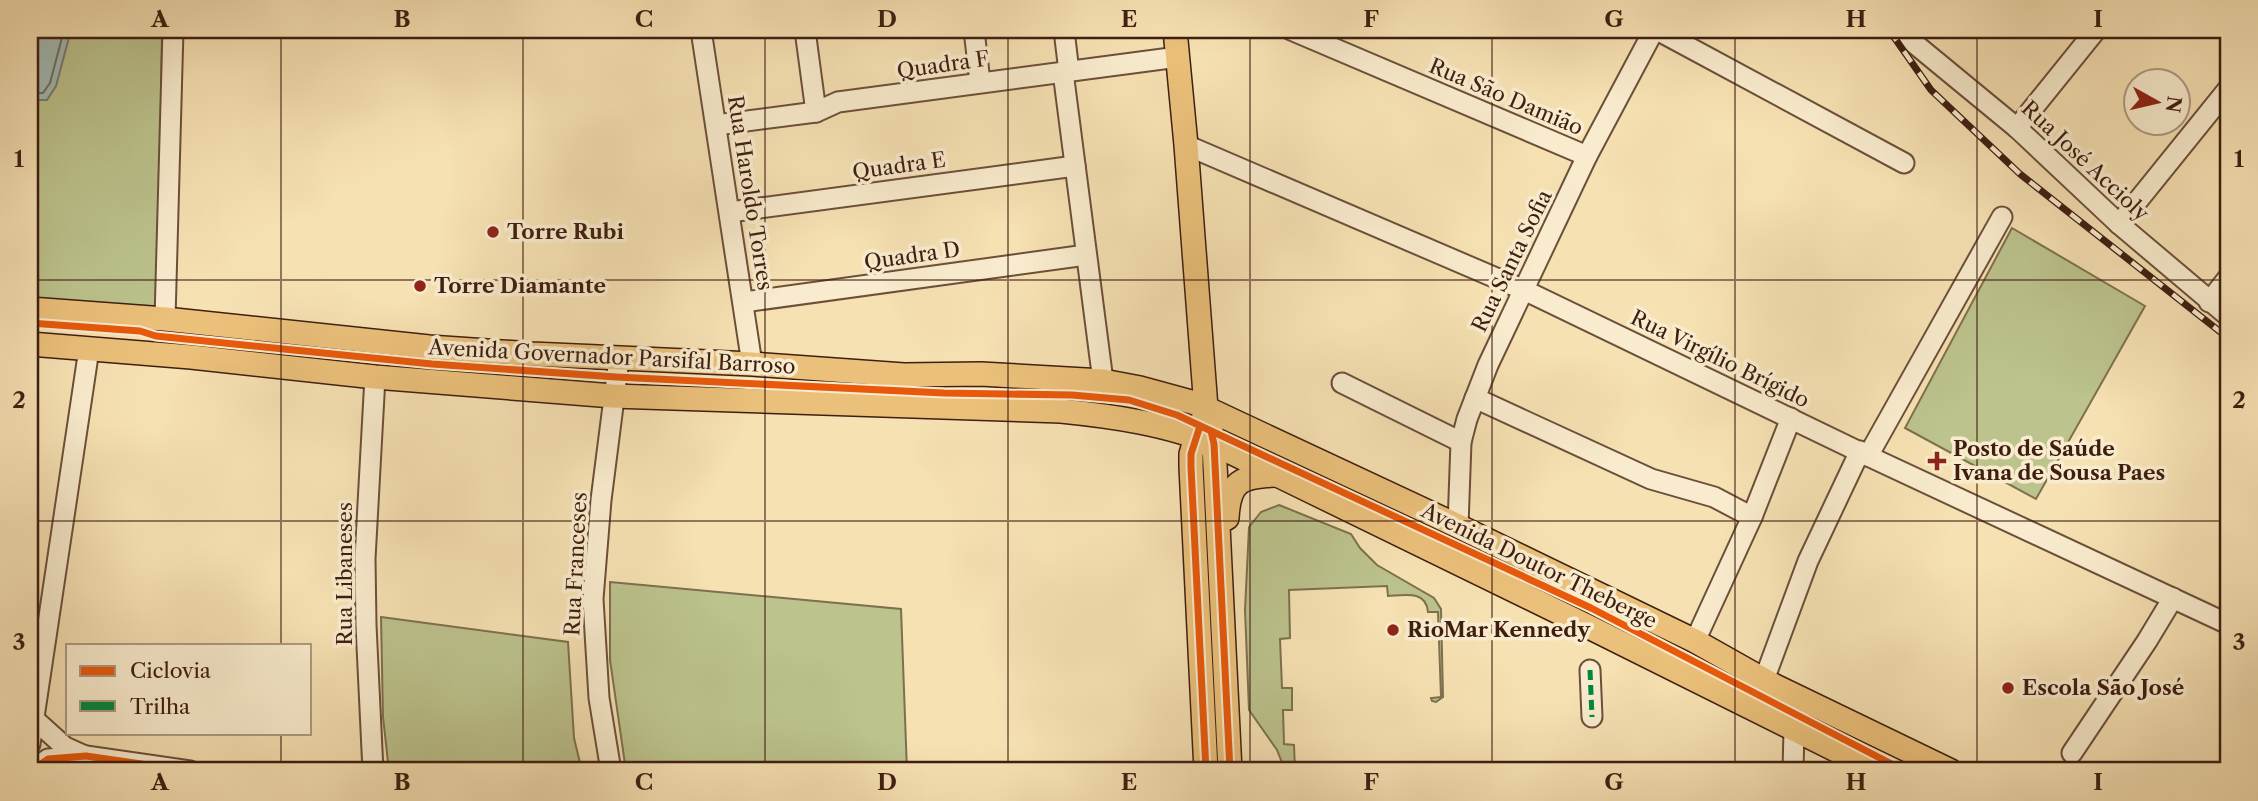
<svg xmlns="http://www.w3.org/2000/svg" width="2258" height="801" font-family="'Libre Caslon Text',serif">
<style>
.green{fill:#bcc38d;stroke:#7d704f;stroke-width:2}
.water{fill:#a1bbb7;stroke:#797c75;stroke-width:2}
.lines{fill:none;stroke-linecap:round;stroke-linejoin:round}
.shore{stroke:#706c64;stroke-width:2}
.minor-casing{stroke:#6c4f3a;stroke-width:23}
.major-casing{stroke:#3e1e11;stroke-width:26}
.minor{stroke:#f9ecce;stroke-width:19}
.major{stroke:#ebc07a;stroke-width:23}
.rail-casing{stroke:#3e1e11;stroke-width:7}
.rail{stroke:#f9ecce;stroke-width:4.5;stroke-dasharray:13;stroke-linecap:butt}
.quiet{stroke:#00873e;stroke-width:5;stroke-dasharray:10 5;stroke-linecap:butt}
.cycleway-casing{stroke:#f9ecce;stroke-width:11}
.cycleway{stroke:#e8590c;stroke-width:7}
.grid{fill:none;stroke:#3e1e11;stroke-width:2;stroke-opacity:0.55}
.poi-dot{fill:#8f2418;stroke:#f9ecce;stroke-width:2.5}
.labels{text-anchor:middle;stroke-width:7;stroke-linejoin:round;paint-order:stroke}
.street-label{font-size:21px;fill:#3e1e11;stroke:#f9ecce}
.poi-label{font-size:21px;font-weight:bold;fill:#3e1e11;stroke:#f9ecce;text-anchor:start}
.neatline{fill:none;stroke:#3e1e11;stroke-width:2.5}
.grid-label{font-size:23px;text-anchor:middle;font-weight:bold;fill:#3e1e11}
</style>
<rect width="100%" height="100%" fill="#f6e1b3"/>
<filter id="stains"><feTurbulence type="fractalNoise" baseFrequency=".00286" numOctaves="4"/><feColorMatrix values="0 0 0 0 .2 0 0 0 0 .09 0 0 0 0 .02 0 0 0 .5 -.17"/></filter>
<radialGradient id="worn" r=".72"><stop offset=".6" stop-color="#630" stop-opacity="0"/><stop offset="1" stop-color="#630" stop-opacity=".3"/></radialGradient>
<g class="green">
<polygon points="30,30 162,30 158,306 155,309 30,297"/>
<polygon points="2012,228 2145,306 2036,499 1905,428"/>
<path d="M1279,505L1351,534L1360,548L1377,565L1434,598L1441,609L1443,697L1436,702L1432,701L1431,698L1441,697L1438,612H1428C1426,590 1405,595 1388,596L1387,586L1289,590L1290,638L1280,639L1282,688H1292V710H1283L1284,744L1294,745L1295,770H1285L1277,750L1249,710L1245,610L1249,527L1261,512Z"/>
<polygon points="610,582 901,609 907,771 626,771 610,660"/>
<polygon points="381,617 568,642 574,738 582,771 389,771 383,717"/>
</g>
<polygon class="water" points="30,30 71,30 56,86 47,100 30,100"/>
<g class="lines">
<polyline class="shore" points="30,93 43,93 50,83 64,30"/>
<g class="minor-casing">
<g id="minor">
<polyline points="701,30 752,364"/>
<polyline points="805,30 816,112"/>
<polyline points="974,30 980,82"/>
<polyline points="1064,30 1069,72"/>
<polyline points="1291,30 1587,156"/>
<polyline points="1657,30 1904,163"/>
<polyline points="1898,30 2017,128 2119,224 2228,316"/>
<polyline points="1063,72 1103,381"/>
<polyline points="716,125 816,112 838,102 1178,57"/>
<polyline points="2017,128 2096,30"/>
<polyline points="1186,145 1524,290 1868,456 2228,624"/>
<polyline points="730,212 1075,166"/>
<polyline points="2119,224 2228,89"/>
<polyline points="744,302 1086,255"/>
<polyline points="2209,302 2228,278"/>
<polyline points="165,319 173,30"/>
<polyline points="1342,383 1461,442"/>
<polyline points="1475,398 1651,479 1714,497 1752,517"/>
<polyline points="1868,456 2002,217"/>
<polyline points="1458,526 1461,442 1467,419 1488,365 1587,156 1654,30"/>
<polyline points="1695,641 1752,517 1791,418"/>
<polyline points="1590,670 1592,717"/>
<polyline points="1764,680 1808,561 1860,451"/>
<polyline points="34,719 65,747 85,756"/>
<polyline points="30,744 89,349"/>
<polyline points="2072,753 2147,641 2173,598"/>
<polyline points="31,771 48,759 86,756 190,771"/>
<polyline points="373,771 366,625 365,559 375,377"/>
<polyline points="611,771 599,698 593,599 601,500 619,359"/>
<polyline points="1793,771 1794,730 1803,699"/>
</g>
</g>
<g class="major-casing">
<g id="major">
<polyline points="1175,30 1186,145 1206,408 1214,444 1230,771"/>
<polyline points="30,309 165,319 429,347 532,354 752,364 904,375 981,374 1103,381 1140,388 1195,403 1458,526 1695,641 1773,685 1951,771"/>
<path d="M30,344L191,357L375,377L613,396L1061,411C1111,416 1169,424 1214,444L1591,628L1878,771"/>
<polyline points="1200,424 1191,454 1191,467 1206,771"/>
<path d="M1227,518C1229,481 1241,476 1276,475"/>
</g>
</g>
<use href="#minor" class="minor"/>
<use href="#major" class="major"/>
<g class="rail-casing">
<polyline id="rail" points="1889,30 1931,90 2020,174 2228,338"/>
</g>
<use href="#rail" class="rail"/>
<polyline class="quiet" points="1590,670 1592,717"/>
<g class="cycleway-casing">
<g id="cycleway">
<polyline points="30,323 140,331 156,336 432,364 616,377 944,393 1072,395 1129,400 1177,415 1591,608 1905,771"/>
<polyline points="1200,426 1191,454 1191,467 1206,771"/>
<polyline points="1211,431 1214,444 1230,771"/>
<polyline points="31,771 48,759 86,756 190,771"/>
</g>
</g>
<use href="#cycleway" class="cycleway"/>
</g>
<path class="grid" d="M281,30V645M523,30V771M765,30V771M1008,30V771M1250,30V771M1492,30V771M1735,30V771M1977,30V771M30,280H2228M30,521H2228M281,733V771"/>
<g class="poi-dot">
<circle cx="493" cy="232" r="7"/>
<circle cx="420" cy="286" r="7"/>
<path d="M1933.5 450.5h7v7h7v7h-7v7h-7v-7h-7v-7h7z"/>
<circle cx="1393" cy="630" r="7"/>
<circle cx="2008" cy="688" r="7"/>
</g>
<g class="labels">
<g class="street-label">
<text transform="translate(943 65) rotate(-8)" y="7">Quadra F</text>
<text transform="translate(1506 97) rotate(23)" y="7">Rua São Damião</text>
<text transform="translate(2085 161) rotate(43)" y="7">Rua José Accioly</text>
<text transform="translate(899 166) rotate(-8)" y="7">Quadra E</text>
<text transform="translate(750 193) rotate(81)" y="7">Rua Haroldo Torres</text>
<text transform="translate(912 256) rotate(-8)" y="7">Quadra D</text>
<text transform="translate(1512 261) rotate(-64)" y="7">Rua Santa Sofia</text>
<text transform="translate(612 357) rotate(3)" y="7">Avenida Governador Parsifal Barroso</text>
<text transform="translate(1720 359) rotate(26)" y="7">Rua Virgílio Brígido</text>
<text transform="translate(576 564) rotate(-87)" y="7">Rua Franceses</text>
<text transform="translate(1539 566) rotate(26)" y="7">Avenida Doutor Theberge</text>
<text transform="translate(345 574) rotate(-90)" y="7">Rua Libaneses</text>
</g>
<g class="poi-label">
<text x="507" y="239">Torre Rubi</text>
<text x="434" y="293">Torre Diamante</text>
<text x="1953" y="456">Posto de Saúde<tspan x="1953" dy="24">Ivana de Sousa Paes</tspan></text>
<text x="1407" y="637">RioMar Kennedy</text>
<text x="2022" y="695">Escola São José</text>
</g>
</g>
<rect width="2258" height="801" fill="none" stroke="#f6e1b3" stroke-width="77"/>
<rect x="66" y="644" width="245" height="91" fill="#f9ecce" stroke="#ae9a82" stroke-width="2"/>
<rect x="80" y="666" width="35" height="10" fill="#e8590c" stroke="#ae9a82" stroke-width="2"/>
<text x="130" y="678" font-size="21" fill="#3e1e11">Ciclovia</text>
<rect x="80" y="701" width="35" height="10" fill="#00873e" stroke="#ae9a82" stroke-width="2"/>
<text x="130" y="714" font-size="21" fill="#3e1e11">Trilha</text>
<g transform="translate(2157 102) rotate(98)"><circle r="33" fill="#f9ecce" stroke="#ae9a82" stroke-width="2"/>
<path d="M0-5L12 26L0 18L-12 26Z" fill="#8f2418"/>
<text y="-10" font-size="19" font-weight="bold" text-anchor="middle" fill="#3e1e11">N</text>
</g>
<rect x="38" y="38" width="2182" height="724" class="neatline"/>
<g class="grid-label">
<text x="160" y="27">A</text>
<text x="402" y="27">B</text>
<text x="644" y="27">C</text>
<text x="887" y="27">D</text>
<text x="1129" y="27">E</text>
<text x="1371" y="27">F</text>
<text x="1614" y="27">G</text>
<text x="1856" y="27">H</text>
<text x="2098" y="27">I</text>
<text x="19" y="167">1</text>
<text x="2239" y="167">1</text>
<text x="19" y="408">2</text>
<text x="2239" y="408">2</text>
<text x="19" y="650">3</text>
<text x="2239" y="650">3</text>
<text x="160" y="790">A</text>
<text x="402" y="790">B</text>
<text x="644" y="790">C</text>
<text x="887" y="790">D</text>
<text x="1129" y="790">E</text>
<text x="1371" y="790">F</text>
<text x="1614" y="790">G</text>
<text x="1856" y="790">H</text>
<text x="2098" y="790">I</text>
</g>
<rect width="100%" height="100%" filter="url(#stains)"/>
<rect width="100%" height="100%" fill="url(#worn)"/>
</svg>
